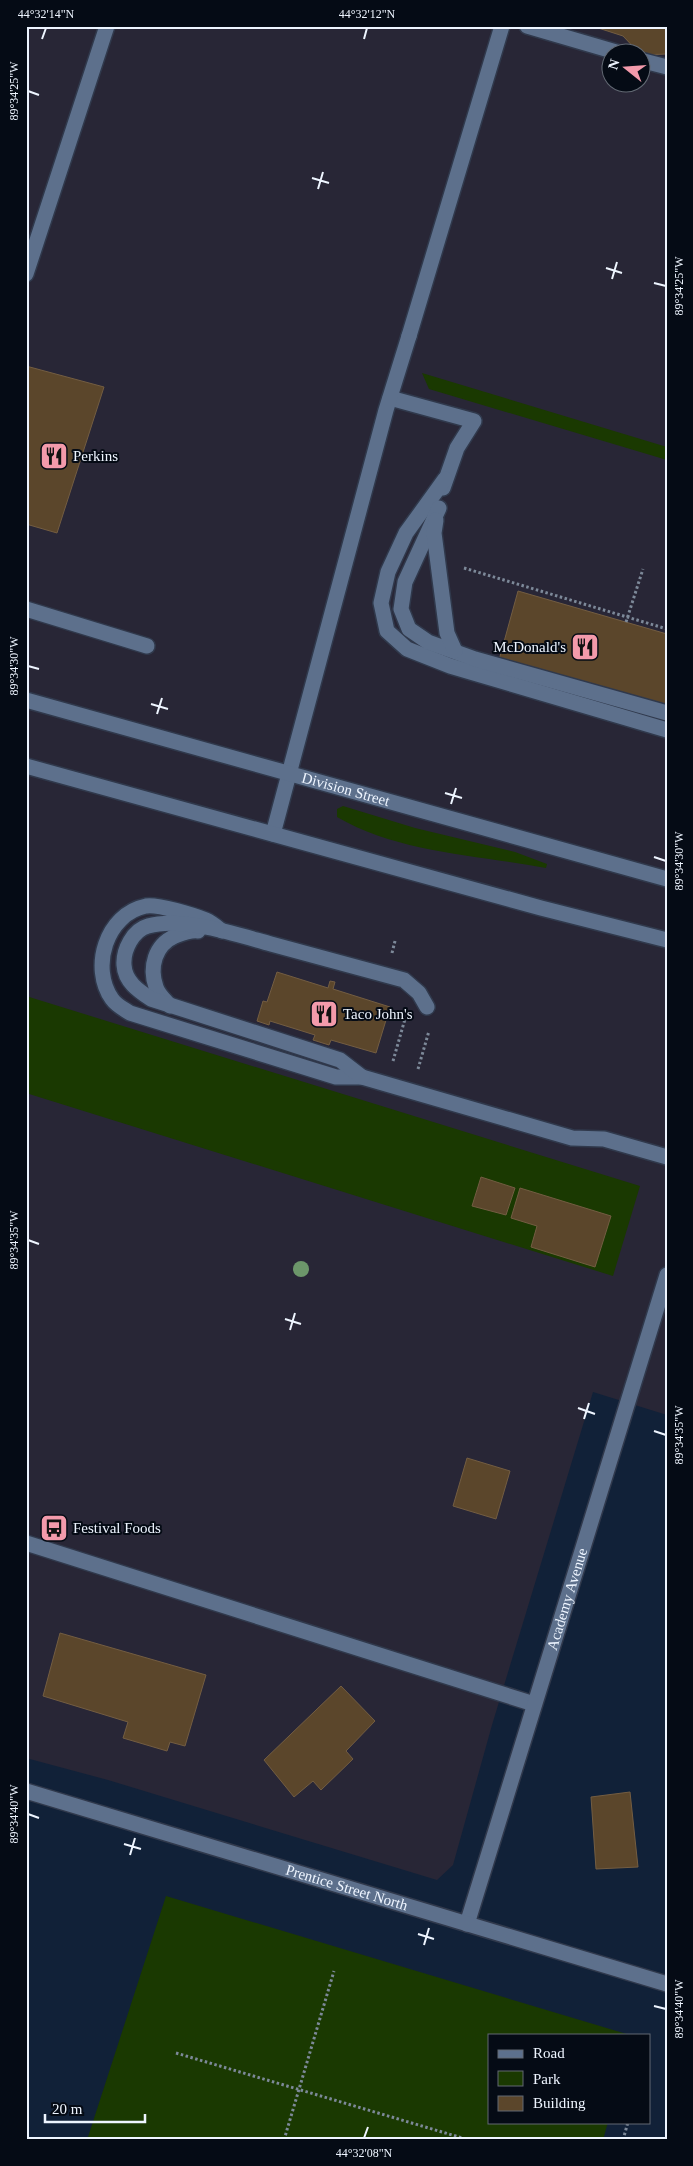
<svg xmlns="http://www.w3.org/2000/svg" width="693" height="2166" font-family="Georgia,serif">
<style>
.commercial{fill:#282636;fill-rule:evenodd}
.green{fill:#1a3901}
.building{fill:#5b462b;stroke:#735d42}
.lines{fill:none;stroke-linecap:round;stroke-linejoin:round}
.lane-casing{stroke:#30394c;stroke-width:18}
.street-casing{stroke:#30394c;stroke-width:18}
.secondary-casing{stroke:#30394c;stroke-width:18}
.path{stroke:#7d8999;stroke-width:3;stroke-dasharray:2.5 2.5;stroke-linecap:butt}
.lane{stroke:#5d708c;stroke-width:15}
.street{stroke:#5d708c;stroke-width:15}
.secondary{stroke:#5d708c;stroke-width:15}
.tree{fill:#6c966a}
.ticks{fill:none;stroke:#eef5ff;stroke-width:2}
.labels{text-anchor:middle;stroke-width:4;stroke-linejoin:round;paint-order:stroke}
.poi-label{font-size:15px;fill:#eef5ff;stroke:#050b15;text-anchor:start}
.street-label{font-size:15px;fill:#eef5ff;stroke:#050b15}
.neatline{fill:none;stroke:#eef5ff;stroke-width:2}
.ticks-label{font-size:12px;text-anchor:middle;fill:#eef5ff}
</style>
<rect width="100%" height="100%" fill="#112138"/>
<path class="commercial" d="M26,26H667V1415L593,1392L492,1725L453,1865L437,1880L108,1780L26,1758ZM610,52H640V82H610Z"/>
<g class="green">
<polygon points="422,373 667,447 667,460 429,389"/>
<path d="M343,806L415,828L515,852L547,864L546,868C477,855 399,853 337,817V809Z"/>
<polygon points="26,996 640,1186 613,1276 26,1093"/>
<polygon points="166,1896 630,2035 489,2035 489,2122 608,2122 603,2140 87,2140"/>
</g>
<g class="building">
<polygon points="592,26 667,26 667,54 641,55 623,36"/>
<polygon points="26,366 104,387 57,533 26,524"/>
<polygon points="518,591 667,634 667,710 499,660"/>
<polygon points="277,972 328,988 330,981 335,982 333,989 390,1007 376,1053 331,1040 329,1045 313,1040 315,1035 270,1021 269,1025 257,1021 263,1001 267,1002"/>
<polygon points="481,1177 515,1188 506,1215 472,1206"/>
<polygon points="520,1188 611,1216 595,1267 531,1247 537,1226 511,1218"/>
<polygon points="467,1458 510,1471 496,1519 453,1506"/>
<polygon points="60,1633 206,1675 185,1746 170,1742 167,1751 123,1738 128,1722 43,1696"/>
<polygon points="341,1686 375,1721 346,1751 353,1759 321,1790 313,1781 294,1797 264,1760"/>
<polygon points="630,1792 638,1867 596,1869 591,1797"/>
</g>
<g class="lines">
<g class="lane-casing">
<g id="lane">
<polyline points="527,26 616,52"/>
<polyline points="640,60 667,67"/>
<polyline points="409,336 502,26"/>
<polyline points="390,398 474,421 457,448 443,488"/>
<polyline points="445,479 406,533 388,572 381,603 387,631 407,649 450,666 667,730"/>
<polyline points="439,508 405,582 401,609 409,629 428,642 475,659 667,713"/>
<polyline points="436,520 434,533 447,633 455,651"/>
<polyline points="26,609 147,646"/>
<path d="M222,931C217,927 211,922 206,920C193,915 158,904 146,906C106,914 90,968 112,999C117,1006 124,1009 130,1013L336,1077H362L572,1138L604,1139L667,1157"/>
<path d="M170,1006C165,1000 158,994 156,987C149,967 155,945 175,936C183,933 190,930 198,931"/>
<path d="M362,1077L340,1060L151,999C139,991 125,982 124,965C123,950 133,930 148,926C182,916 238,935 271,944C315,956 359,968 404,980L419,993L427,1007"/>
<polyline points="26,1543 534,1704"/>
</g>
</g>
<g class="street-casing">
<g id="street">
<polyline points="26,274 107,26"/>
<polyline points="273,834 386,410 409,336"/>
<path id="s1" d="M467,1924L667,1275"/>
</g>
</g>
<g class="secondary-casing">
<g id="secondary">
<path id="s2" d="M26,700L667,879"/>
<polyline points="26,766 541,908 667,940"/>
<path id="s3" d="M26,1791L667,1984"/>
</g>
</g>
<g class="path">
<polyline points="464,568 667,629"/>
<polyline points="626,622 643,569"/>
<polyline points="392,953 395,941"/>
<polyline points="393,1061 405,1019"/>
<polyline points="418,1069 429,1031"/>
<polyline points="176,2053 469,2140"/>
<polyline points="284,2140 334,1971"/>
<polyline points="623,2140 628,2122"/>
</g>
<use href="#lane" class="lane"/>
<use href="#street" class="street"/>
<use href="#secondary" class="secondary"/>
</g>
<circle class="tree" cx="301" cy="1269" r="8"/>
<path class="ticks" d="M42,39L46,28M364,39L367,28M28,91L39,95M312,178L329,183M318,189L323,172M606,268L622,273M612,279L617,262M654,283L666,286M28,666L39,669M151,704L168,709M157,714L162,698M445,793L462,798M451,804L456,788M654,857L666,861M28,1240L39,1244M285,1319L301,1324M290,1330L295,1313M578,1408L595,1414M584,1419L589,1403M654,1431L666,1435M28,1814L39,1818M124,1844L141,1849M130,1855L135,1838M418,1934L434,1939M424,1945L429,1928M654,2006L666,2009M364,2138L368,2127"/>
<defs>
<g id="restaurant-square" transform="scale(1.4375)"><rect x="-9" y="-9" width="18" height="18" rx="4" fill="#f39aab" stroke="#050b15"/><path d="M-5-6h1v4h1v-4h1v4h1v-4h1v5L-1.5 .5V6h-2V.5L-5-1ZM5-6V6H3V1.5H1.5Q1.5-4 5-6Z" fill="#111"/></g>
<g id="bus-square" transform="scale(1.4375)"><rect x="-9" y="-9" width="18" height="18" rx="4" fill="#f39aab" stroke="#050b15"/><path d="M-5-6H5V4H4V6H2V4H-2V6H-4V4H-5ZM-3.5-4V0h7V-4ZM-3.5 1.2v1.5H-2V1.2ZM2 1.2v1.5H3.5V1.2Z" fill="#111"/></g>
</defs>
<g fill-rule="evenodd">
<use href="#restaurant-square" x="54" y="456"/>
<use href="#restaurant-square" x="585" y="647"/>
<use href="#restaurant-square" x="324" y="1014"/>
<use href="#bus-square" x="54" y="1528"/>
</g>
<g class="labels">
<g class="poi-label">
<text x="73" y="461">Perkins</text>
<text x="566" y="652" text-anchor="end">McDonald's</text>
<text x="343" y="1019">Taco John's</text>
<text x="73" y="1533">Festival Foods</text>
</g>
<g class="street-label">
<text dy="5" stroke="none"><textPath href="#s2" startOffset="332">Division Street</textPath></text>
<text dy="5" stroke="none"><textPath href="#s1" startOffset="340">Academy Avenue</textPath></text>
<text dy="5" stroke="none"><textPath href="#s3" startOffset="335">Prentice Street North</textPath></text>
</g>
</g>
<rect width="693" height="2166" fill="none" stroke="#050b15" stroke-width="55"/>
<rect x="488" y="2034" width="162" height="90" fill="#050b15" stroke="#626973"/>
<rect x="498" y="2050" width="25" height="8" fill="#5d708c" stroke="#626973"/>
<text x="533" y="2058" font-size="15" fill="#eef5ff">Road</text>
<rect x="498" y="2071" width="25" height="15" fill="#1a3901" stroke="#626973"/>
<text x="533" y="2084" font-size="15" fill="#eef5ff">Park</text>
<rect x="498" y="2096" width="25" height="15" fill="#5b462b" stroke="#626973"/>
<text x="533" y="2108" font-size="15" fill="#eef5ff">Building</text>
<g transform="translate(626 68) rotate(287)"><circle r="24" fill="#050b15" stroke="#626973"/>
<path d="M0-4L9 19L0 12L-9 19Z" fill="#f39aab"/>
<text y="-8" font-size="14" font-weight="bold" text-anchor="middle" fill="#eef5ff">N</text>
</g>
<path d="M45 2114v8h100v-8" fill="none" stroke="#eef5ff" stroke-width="2.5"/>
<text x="52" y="2114" font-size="15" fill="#eef5ff" stroke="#050b15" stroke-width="4" paint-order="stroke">20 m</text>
<rect x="28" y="28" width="638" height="2110" class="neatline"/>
<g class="ticks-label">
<text x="46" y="18">44°32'14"N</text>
<text x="367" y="18">44°32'12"N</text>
<text transform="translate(14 91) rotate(-90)" y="4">89°34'25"W</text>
<text transform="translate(679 286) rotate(-90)" y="4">89°34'25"W</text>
<text transform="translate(14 666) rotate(-90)" y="4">89°34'30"W</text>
<text transform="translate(679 861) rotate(-90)" y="4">89°34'30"W</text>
<text transform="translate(14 1240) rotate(-90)" y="4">89°34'35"W</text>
<text transform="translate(679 1435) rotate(-90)" y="4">89°34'35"W</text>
<text transform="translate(14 1814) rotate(-90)" y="4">89°34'40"W</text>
<text transform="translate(679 2009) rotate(-90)" y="4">89°34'40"W</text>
<text x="364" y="2157">44°32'08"N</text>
</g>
</svg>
